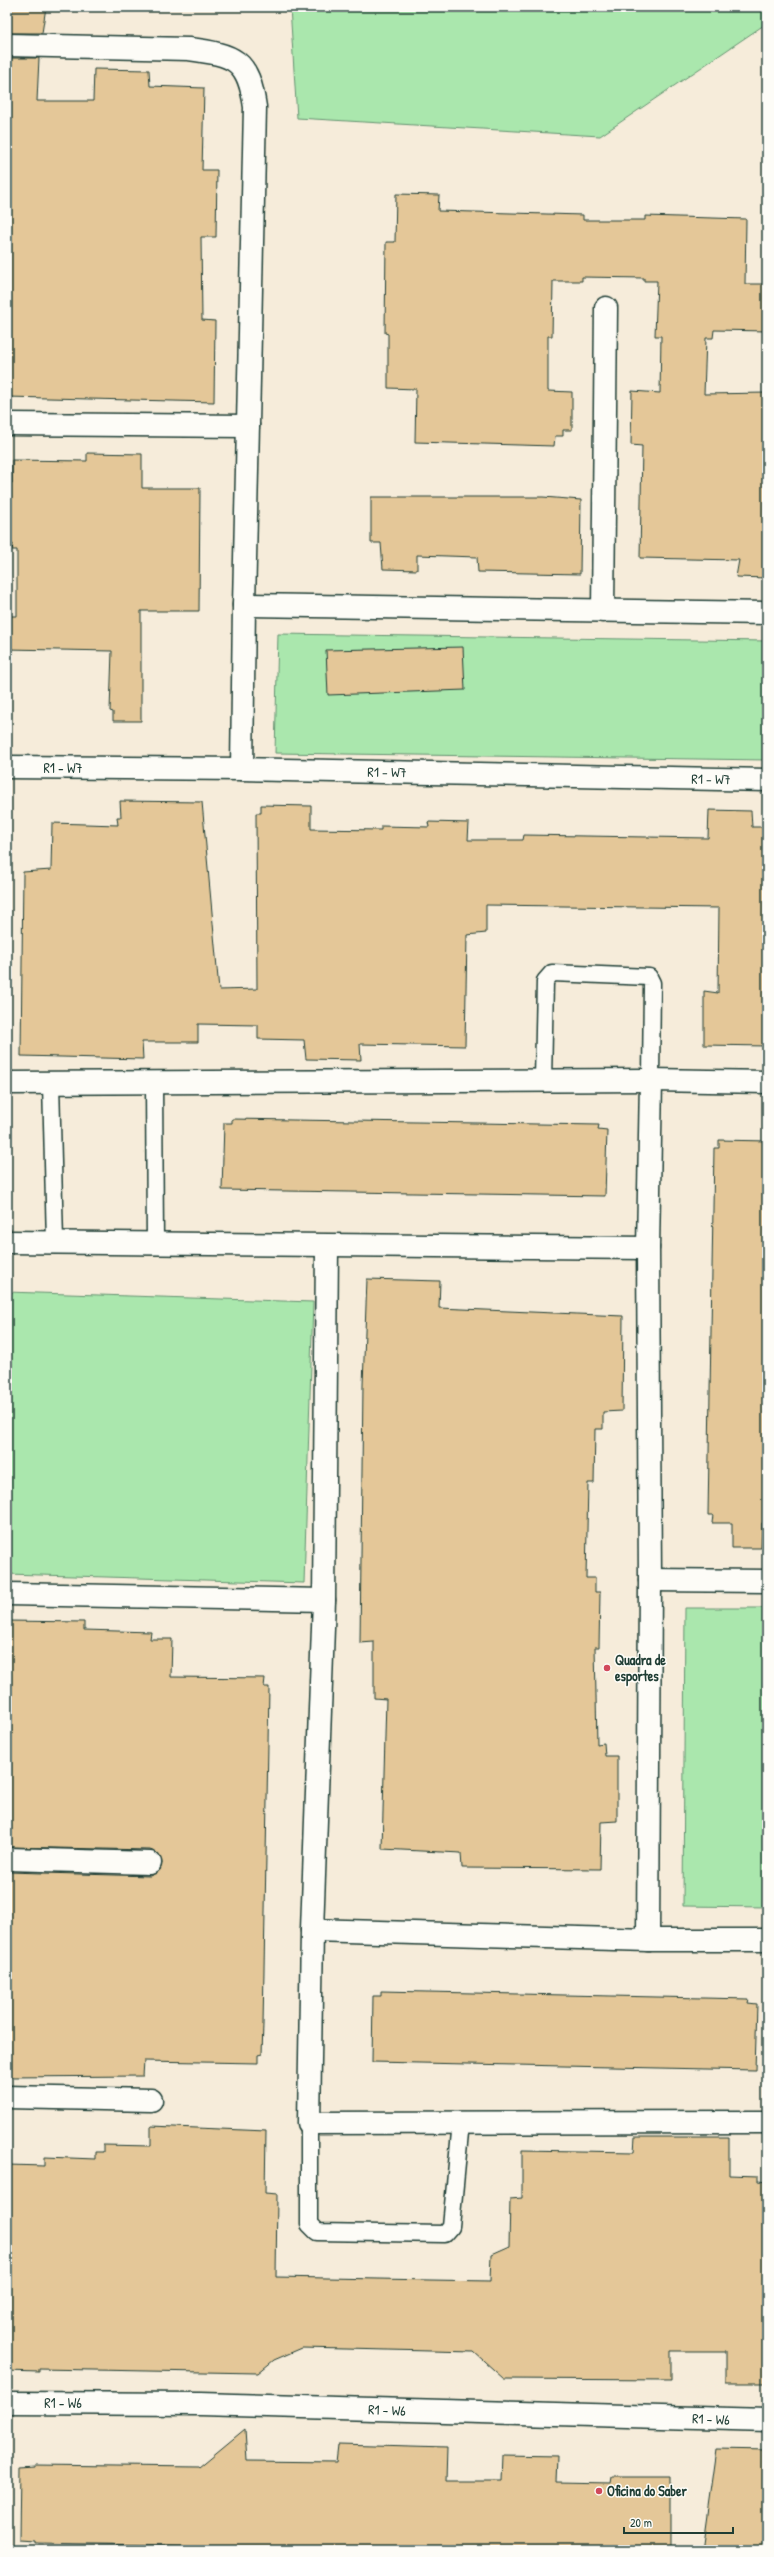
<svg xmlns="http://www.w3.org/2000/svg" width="774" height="2557" font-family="'Patrick Hand',sans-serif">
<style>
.green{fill:#aae7ad;stroke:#649270}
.building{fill:#e4c798;stroke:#1f3d34}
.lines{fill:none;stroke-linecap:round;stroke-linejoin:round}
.lane-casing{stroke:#1f3d34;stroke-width:19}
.street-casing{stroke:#1f3d34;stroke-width:25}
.lane{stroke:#fdfcf7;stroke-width:16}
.street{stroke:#fdfcf7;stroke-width:22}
.poi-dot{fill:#d1495b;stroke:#fdfcf7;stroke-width:1.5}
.labels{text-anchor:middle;stroke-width:3;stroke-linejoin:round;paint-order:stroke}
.street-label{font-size:14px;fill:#1f3d34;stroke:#fdfcf7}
.poi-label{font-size:14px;font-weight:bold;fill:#1f3d34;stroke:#fdfcf7;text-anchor:start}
</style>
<rect width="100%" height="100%" fill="#f6ecda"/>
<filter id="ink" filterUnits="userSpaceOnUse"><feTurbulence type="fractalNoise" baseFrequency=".025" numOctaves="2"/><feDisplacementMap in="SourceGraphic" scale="8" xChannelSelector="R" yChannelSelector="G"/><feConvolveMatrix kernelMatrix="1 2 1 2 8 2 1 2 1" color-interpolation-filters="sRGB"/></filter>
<g filter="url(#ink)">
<g class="green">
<polygon points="290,7 767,7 767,23 600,136 297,118"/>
<polygon points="278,634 767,641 767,760 275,753"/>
<polygon points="7,1292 313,1302 304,1583 7,1574"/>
<polygon points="685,1608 767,1608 767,1907 683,1906"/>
</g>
<g class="building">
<polygon points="7,7 46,7 42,33 7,33"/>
<polygon points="7,58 39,58 37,101 93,101 94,69 149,70 150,86 204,88 202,170 217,170 216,237 201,237 202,320 215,321 214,402 7,397"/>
<polygon points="396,194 439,195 438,211 583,215 583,220 645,220 645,216 746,219 745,284 767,284 767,331 714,330 713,338 706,338 704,394 767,393 767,578 736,577 739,560 640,558 642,446 631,445 632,391 660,393 661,336 655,336 657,281 644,281 644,278 582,277 582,281 553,281 552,336 548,336 548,391 572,392 572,430 563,430 563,436 555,436 554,446 415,442 416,389 388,388 388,334 385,333 386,242 395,242"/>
<polygon points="87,453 142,454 142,488 200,488 199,611 141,611 141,721 113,721 113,712 110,711 112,651 7,649 7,616 17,616 17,550 12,550 13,544 7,544 7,483 12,483 12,460 87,461"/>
<polygon points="371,497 543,497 581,500 580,574 478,572 477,557 417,555 417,570 383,569 381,543 371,543"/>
<polygon points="463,647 465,690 328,695 326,650"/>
<polygon points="120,801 202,802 219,990 257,989 256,813 261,813 261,805 311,806 311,829 381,830 381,826 429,827 428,822 469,823 468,840 523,840 524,835 708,838 709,810 751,811 752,827 767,827 767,1046 704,1045 704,991 718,993 719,908 486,905 486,933 467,935 465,1046 360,1044 361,1060 306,1059 304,1040 258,1039 258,1025 198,1024 198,1042 142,1042 143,1059 21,1056 23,872 51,870 52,823 118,825 117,817 121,817"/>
<polygon points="232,1119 599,1125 598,1129 607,1130 605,1196 222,1190 224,1123 232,1123"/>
<polygon points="719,1140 767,1141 767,1523 762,1523 761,1548 732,1548 732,1523 712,1523 713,1515 708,1515 714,1148 719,1148"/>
<polygon points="367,1279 440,1281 439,1308 623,1316 622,1411 603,1412 603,1429 595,1429 594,1483 588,1483 586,1578 595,1578 595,1592 600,1592 599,1647 595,1647 597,1744 604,1743 605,1756 617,1756 617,1821 601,1822 600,1869 462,1868 461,1853 382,1849 386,1699 374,1698 374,1642 360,1643 363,1385"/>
<polygon points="7,1621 84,1622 84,1630 151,1632 150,1639 172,1639 171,1677 265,1678 264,1687 269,1687 263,2025 262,2054 258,2055 258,2063 144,2061 143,2076 7,2077 7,1872 150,1876 160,1870 162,1863 157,1853 150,1850 7,1847"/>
<polygon points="381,1991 749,1999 748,2003 757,2004 755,2070 372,2062 373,1996 381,1996"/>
<polygon points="151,2126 266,2131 265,2193 277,2194 276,2277 430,2280 490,2281 491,2254 509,2246 510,2199 522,2198 522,2150 634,2152 635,2137 729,2137 729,2175 758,2176 758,2181 767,2182 767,2383 726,2383 726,2351 671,2351 671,2380 504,2379 474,2352 302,2348 274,2360 258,2373 39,2369 39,2372 7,2371 7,2165 45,2166 45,2157 95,2159 95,2152 103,2152 103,2145 151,2146"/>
<polygon points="245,2429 247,2461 336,2462 338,2445 447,2448 446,2481 502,2481 503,2455 557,2456 556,2482 611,2483 612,2477 670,2477 670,2550 208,2550 208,2546 35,2543 35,2541 19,2540 20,2468 36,2467 36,2465 199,2467"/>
<polygon points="717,2449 767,2450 767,2550 703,2550"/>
</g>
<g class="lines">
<g class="lane-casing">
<g id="lane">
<polyline points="543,1081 545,981 552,973 649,977 652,983 651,1080"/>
<polyline points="154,1082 155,1244"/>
<polyline points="51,1083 55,1242"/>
<polyline points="309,2123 309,2224 317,2232 444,2234 451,2226 461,2122"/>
</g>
</g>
<g class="street-casing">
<g id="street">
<path d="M7,45L189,49C235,55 248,59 255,107L244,605L242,769"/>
<polyline points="7,424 248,426"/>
<polyline points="244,605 767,613"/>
<polyline points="603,611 606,308"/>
<polyline points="7,767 242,769 767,780"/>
<polyline points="7,1083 651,1080 767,1082"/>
<polyline points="7,1242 648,1248"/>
<polyline points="327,1246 324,1600 312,1930 648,1940 767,1940"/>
<polyline points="650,1580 767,1581"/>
<polyline points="7,1594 324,1600"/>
<polyline points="7,1859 150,1863"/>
<polyline points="312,1930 309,2123 767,2122"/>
<polyline points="648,1940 650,1580 648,1248 651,1080"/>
<polyline points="7,2097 151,2100"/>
<polyline points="7,2403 200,2404 767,2420"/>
</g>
</g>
<use href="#lane" class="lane"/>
<use href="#street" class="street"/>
</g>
</g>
<g class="poi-dot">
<circle cx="607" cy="1668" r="4"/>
<circle cx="599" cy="2491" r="4"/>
</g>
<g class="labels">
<g class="street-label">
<text x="63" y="773">R1 - W7</text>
<text transform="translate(387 772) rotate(1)" y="5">R1 - W7</text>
<text transform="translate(711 779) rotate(1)" y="5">R1 - W7</text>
<text x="63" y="2408">R1 - W6</text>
<text transform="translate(387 2410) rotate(2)" y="5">R1 - W6</text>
<text transform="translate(711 2419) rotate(2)" y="5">R1 - W6</text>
</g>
<g class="poi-label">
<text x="615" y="1665">Quadra de<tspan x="615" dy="16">esportes</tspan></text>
<text x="607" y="2496">Oficina do Saber</text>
</g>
</g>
<rect width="774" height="2557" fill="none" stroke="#fdfcf7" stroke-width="24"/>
<rect x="12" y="12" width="750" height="2533" fill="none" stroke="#1f3d34" stroke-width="1.5" filter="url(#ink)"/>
<path d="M624 2527v6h109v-6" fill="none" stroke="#1f3d34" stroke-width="2"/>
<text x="630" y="2527" font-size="12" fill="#1f3d34" stroke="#fdfcf7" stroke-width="3" paint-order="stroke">20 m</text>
</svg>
